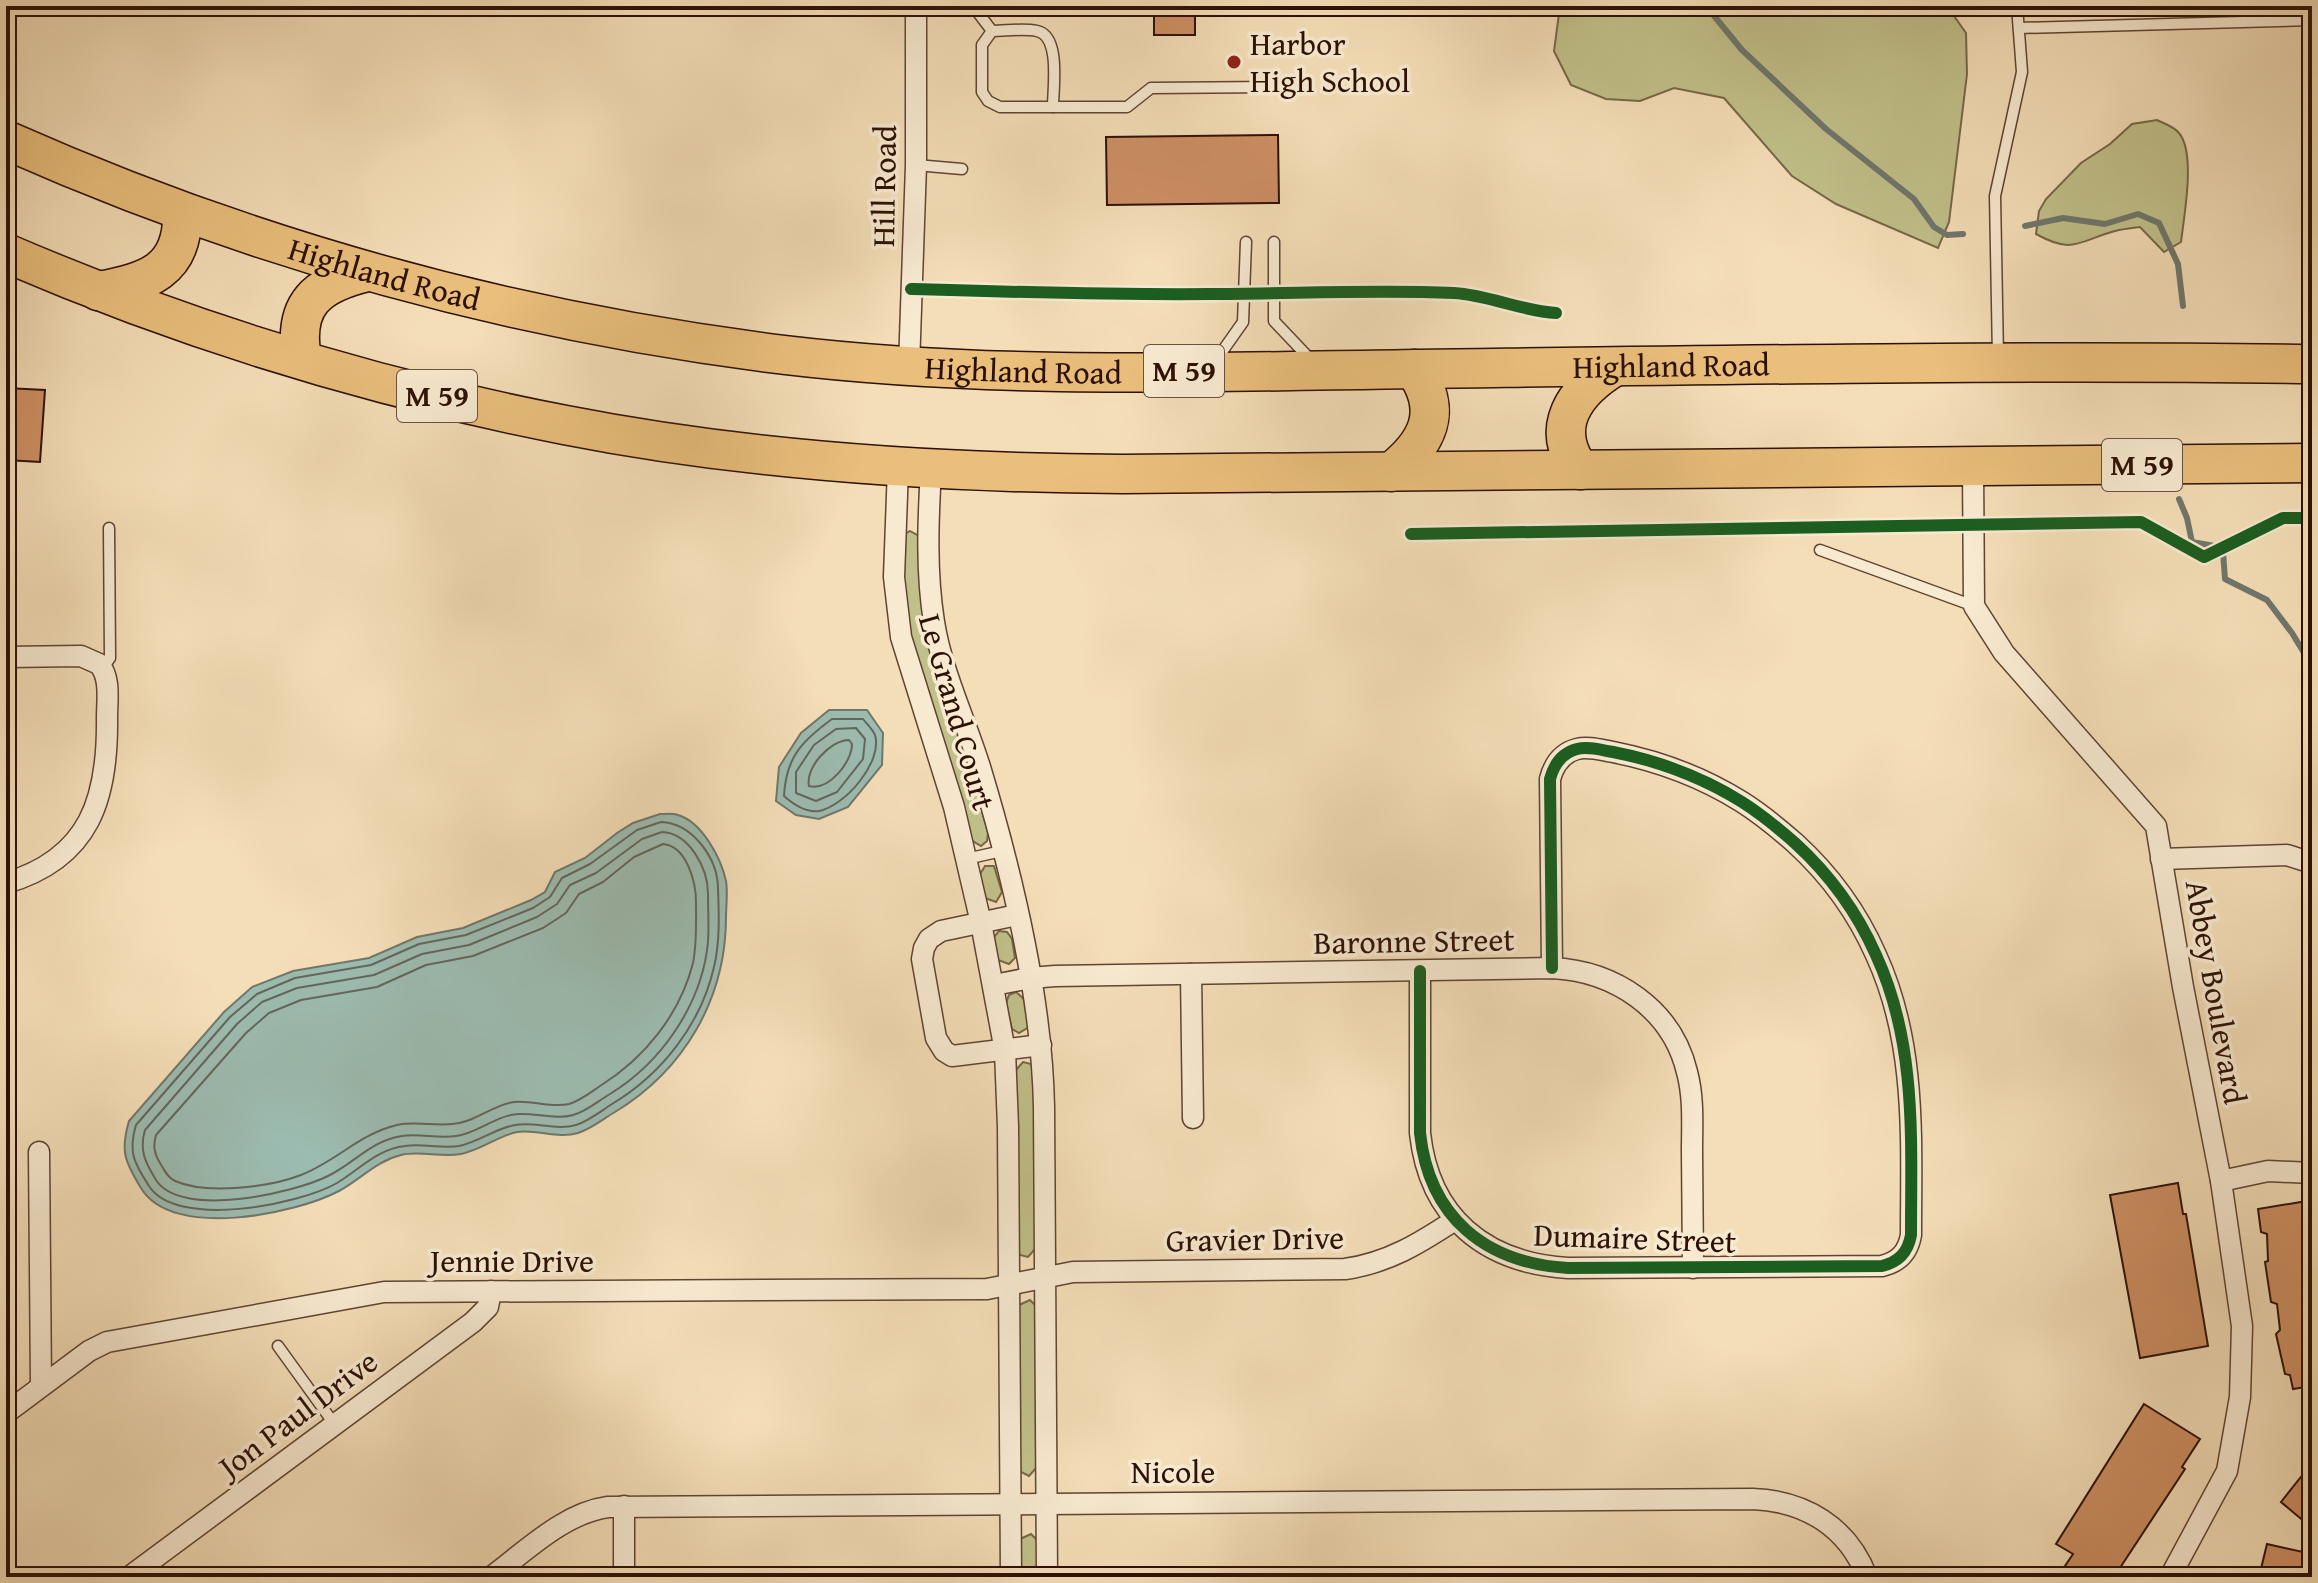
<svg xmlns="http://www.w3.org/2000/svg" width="2318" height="1583" font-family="'Gentium Book Plus',serif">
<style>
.green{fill:#c1c08a;stroke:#776848;stroke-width:2}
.water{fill:#9cbcb1;stroke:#70776c;stroke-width:2}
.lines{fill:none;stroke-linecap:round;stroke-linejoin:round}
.shore{stroke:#64665b;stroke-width:2}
.stream{stroke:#70776c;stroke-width:6}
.building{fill:#cd8f63;stroke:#2d1005;stroke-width:2}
.lane-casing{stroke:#5f4432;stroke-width:13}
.street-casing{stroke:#5f4432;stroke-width:23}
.highway-casing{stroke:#2d1005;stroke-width:41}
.lane{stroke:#f8ead1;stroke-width:10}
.street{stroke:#f8ead1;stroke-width:20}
.highway{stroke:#eabf7c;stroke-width:38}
.cycleway-casing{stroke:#f8ead1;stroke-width:17}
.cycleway{stroke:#1b5e20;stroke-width:12}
.poi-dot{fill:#8f2418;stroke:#f8ead1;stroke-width:3}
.labels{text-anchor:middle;stroke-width:7;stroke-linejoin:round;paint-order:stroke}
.shield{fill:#f8ead1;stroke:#6a5142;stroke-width:2}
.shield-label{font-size:30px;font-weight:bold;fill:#2d1005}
.poi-label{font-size:32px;fill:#2d1005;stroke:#f8ead1;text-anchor:start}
.street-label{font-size:32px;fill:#2d1005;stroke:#f8ead1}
</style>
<rect width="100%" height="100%" fill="#f4deb8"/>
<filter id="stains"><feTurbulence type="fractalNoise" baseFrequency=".0025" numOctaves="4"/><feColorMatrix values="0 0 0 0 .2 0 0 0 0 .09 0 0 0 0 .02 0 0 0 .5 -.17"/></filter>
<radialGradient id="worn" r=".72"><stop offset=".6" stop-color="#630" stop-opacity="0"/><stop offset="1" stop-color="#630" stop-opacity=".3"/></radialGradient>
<g class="green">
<polygon points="1560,6 1947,6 1966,33 1967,74 1949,222 1938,248 1836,204 1792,176 1724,98 1674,88 1640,101 1606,99 1571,85 1554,51"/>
<path d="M2157,120C2163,123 2175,127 2179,133C2196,153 2184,216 2181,242L2164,252L2140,227C2132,228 2123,229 2115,231C2078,241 2074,255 2036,234L2039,211L2046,199L2081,163L2110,144L2132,124Z"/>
<polygon points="910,531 919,536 969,763 988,833 987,841 981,846 971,840 912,646 904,595 903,535"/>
<polygon points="985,866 994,866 1002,892 996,902 985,898 979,876"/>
<polygon points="999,931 1007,932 1012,939 1015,958 1009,964 998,960 994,937"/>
<polygon points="1016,992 1025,1000 1029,1027 1019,1033 1012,1029 1006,1003 1009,995"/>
<polygon points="1023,1062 1031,1064 1034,1072 1036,1248 1028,1257 1020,1255 1018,1251 1015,1071"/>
<polygon points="1030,1300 1036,1306 1037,1467 1029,1476 1019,1471 1019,1305"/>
<polygon points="1031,1534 1037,1540 1038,1577 1019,1577 1020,1539"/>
</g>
<g class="water">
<polygon points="829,710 867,710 883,733 882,765 848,807 819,819 796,815 776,801 779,767 801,733"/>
<path d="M660,814C665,814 673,813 678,815C702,822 721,858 726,881C728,892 726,906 726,917C726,999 684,1070 615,1112C603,1119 591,1129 578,1133C558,1139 537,1129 517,1132C498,1136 481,1150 461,1154C441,1158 420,1150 401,1155C376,1161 361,1179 339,1191C295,1214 172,1240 141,1188C125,1162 120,1151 129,1121L224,1012L252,987L293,971L369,958L417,937L463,928L531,900L545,892L555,872L585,858L617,833L633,823Z"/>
</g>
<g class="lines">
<g class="shore">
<path d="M832,719H863C867,724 873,730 875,735C883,762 845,806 819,811C806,813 793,804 784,796C786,757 802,741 832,719Z"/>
<polygon points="856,728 865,739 863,759 837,792 816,801 796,793 796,772 814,745 836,729"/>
<path d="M849,740L852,744C852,762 829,791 809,786C805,768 830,740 849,740Z"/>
<path d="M661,822C692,823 718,858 718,889C719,915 720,942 714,967C701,1024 662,1074 612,1104C601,1111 589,1121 576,1125C556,1131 535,1121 515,1125C496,1128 479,1142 459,1146C441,1149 422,1143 405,1146C377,1149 360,1169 337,1183C299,1205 176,1229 149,1186C134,1163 128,1152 136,1125L230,1017L257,994L295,978L371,965L419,944L466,935L533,908L550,897L562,878L590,864L637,830Z"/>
<path d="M662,832C689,833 708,868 708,894C708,910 709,926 708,942C702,1004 662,1062 610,1094C598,1101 586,1112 573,1115C556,1120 536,1113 519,1114C496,1115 478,1133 456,1136C438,1139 419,1133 402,1136C370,1141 355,1163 328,1176C294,1193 181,1219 156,1180C145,1162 139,1150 145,1130L237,1024L262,1002L297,988L374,975L422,954L469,945L537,917L557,904L570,885L596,873L642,839Z"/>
<path d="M663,844C687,846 696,883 696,902C696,922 697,943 693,963C680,1014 645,1058 600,1086C591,1092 580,1101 569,1104C551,1108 532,1100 514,1102C492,1105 474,1123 452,1124C434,1126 415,1121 397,1125C359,1134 337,1161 301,1175C270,1187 207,1195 175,1181C168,1178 164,1170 160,1163C154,1153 153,1146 156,1135L246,1033L269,1013L301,1000L377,987L426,965L473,956L543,928L566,913L579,894L603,882L634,857Z"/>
</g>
<g class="stream">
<polyline points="1706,6 1742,50 1826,129 1914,199 1934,227 1947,235 1963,234"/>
<polyline points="2025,226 2063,218 2105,224 2138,214 2159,223 2178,264 2183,306"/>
<polyline points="2179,499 2187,518 2192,542 2220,547 2223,552 2225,579 2267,600 2292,633 2312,666"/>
</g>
</g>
<g class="building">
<rect x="1154" y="6" width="41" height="29"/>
<polygon points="1278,135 1279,203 1107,205 1106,137"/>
<polygon points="6,388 45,390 40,462 6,460"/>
<polygon points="2178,1183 2183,1214 2186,1214 2208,1346 2140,1358 2110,1195"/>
<polygon points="2307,1201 2312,1232 2312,1386 2293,1389 2290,1375 2285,1374 2276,1334 2280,1330 2277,1304 2271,1302 2265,1262 2268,1261 2267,1234 2261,1232 2258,1209"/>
<polygon points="2144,1404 2200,1439 2182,1467 2185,1469 2114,1577 2096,1568 2090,1577 2083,1577 2065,1566 2073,1554 2056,1544"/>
<polygon points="2312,1463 2312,1528 2281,1502"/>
<polygon points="2267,1544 2312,1554 2312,1577 2259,1577"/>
</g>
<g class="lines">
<g class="lane-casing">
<g id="lane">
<polyline points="973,6 992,31 982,45 982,92 988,101 1000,107 1127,107 1151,88 1283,87"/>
<polyline points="2019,28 2312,20"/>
<path d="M992,31C1006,31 1023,28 1037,31C1061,36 1053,88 1053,107"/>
<polyline points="916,165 962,169"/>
<polyline points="1274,242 1274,321 1311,360"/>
<polyline points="1998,357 1995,196 2022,72 2017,6"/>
<polyline points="1214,363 1243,322 1246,242"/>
<polyline points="1820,550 1974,606"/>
<polyline points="103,668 110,658 109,528"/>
<polyline points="966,859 1002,851"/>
<polyline points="278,1346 335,1425"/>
</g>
</g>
<g class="street-casing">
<g id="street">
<polyline points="909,366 916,165 916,6"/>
<polyline points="1973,467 1974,606 2004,653 2156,826 2183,987 2221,1181 2242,1326 2240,1397 2227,1471 2170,1577"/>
<polyline points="898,468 894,577 901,637 954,807 981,923 1005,1051 1008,1127 1011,1577"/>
<path d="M931,470C928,521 926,572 934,622C942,672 965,719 980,767C1012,873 1042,997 1044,1107L1047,1577"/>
<path d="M6,657L81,656L99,664C111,678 107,700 107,718C108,797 91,858 6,883"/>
<polyline points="2161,859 2287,855 2312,863"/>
<polyline points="1017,915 941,931 929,939 924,948 922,959 936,1038 944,1051 952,1056 1041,1045"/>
<path d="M1420,971V1133C1429,1217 1485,1263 1568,1268L1882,1266C1899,1262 1908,1252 1911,1235C1911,1139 1917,1044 1876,955C1857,912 1829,874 1795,843C1778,828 1761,814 1742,802C1702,777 1659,761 1613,752C1601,750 1588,746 1577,749C1562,753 1554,764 1550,779L1552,968"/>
<polyline points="1191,974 1193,1118"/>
<path d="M994,985L1030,978L1055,976L1552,968C1615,971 1672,1009 1687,1072C1694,1098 1692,1125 1692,1151C1692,1190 1693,1229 1693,1268"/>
<polyline points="39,1152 41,1386"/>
<polyline points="2221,1181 2268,1171 2312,1173"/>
<path d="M6,1413L89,1351L107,1342L384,1292L987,1289L1073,1272L1345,1269C1388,1263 1420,1243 1455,1220"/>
<polyline points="624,1506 624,1577"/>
<polyline points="129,1577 473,1322 488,1307 491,1291"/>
<path d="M491,1577C526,1551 564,1513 608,1507L1753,1499C1805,1501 1848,1527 1867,1577"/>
</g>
</g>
<g class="highway-casing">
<g id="highway">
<path id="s1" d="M6,140C254,250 515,322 785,355C995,380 1208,372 1419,369C1716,365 2014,360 2312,364"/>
<path d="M6,253C185,330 374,388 565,425C748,461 936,473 1123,474L2312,463"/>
<path d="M98,291C146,283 184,271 182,213"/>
<path d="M302,359C292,304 317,284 367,272"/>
<path d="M1580,470C1548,427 1575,391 1614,367"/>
<path d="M1391,472C1428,443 1444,411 1414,369"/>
</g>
</g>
<use href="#lane" class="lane"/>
<use href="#street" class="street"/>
<use href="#highway" class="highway"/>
<g class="cycleway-casing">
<g id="cycleway">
<path d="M911,289C1011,292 1110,295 1210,294C1291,294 1373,289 1454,293C1489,295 1521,311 1556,313"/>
<polyline points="1411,534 2141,522 2204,557 2283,518 2312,518"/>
<path d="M1420,971V1133C1429,1217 1485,1263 1568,1268L1882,1266C1899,1262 1908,1252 1911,1235C1911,1139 1917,1044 1876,955C1857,912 1829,874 1795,843C1778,828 1761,814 1742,802C1702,777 1659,761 1613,752C1601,750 1588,746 1577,749C1562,753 1554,764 1550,779L1552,968"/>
</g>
</g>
<use href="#cycleway" class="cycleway"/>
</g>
<circle class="poi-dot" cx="1234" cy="62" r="8"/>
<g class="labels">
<g class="shield">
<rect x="1144" y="345" width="80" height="52" rx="6"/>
<rect x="397" y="370" width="80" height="52" rx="6"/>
<rect x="2102" y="439" width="80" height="52" rx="6"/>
</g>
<g class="shield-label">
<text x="1184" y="381">M 59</text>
<text x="437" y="406">M 59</text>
<text x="2142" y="475">M 59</text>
</g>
<g class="poi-label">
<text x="1250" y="55">Harbor<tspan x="1250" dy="37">High School</tspan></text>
</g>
<g class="street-label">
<text transform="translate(884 186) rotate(-89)" y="11">Hill Road</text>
<text dy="11" stroke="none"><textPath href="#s1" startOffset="402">Highland Road</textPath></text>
<text dy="11" stroke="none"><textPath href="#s1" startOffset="1698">Highland Road</textPath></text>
<text dy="11" stroke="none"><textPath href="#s1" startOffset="1050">Highland Road</textPath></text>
<text transform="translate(957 712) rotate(74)" y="11">Le Grand Court</text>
<text transform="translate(1414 941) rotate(-1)" y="11">Baronne Street</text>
<text transform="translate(2216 992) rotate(80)" y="11">Abbey Boulevard</text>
<text transform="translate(1635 1238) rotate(2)" y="11">Dumaire Street</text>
<text transform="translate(1255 1239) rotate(-1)" y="11">Gravier Drive</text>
<text x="512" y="1272">Jennie Drive</text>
<text transform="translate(298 1414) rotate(-37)" y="11">Jon Paul Drive</text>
<text x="1173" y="1483">Nicole</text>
</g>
</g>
<rect width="2318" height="1583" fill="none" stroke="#f4deb8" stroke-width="32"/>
<rect x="8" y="8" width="2302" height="1567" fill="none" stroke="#2d1005" stroke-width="4"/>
<rect x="16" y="16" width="2286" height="1551" fill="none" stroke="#2d1005" stroke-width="2"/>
<rect width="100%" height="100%" filter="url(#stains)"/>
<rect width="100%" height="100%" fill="url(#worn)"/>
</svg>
